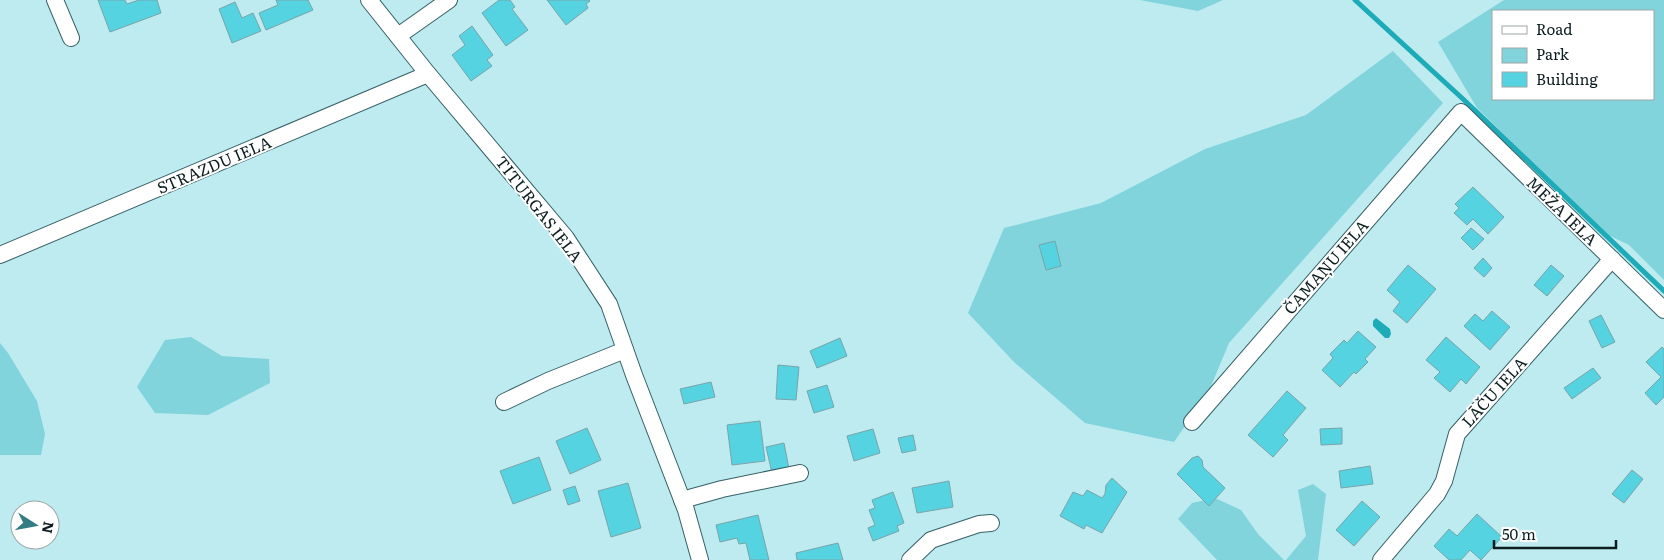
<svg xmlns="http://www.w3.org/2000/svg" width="1664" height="560" font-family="Literata,serif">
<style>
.green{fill:#81d3dc;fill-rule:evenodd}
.water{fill:#1dabb8}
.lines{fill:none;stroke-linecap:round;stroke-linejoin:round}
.stream{stroke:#1dabb8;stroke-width:5}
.building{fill:#56d3e1;stroke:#78a4a9}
.minor-casing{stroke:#366065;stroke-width:18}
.minor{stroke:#fff;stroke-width:16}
.labels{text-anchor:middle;stroke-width:4;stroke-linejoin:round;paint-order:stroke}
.street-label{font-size:16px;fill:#0c1d1f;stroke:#fff}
</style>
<rect width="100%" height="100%" fill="#bdebf0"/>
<g class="green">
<polygon points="1140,0 1223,0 1198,11"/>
<path d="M1504,0H1664V280L1629,245L1602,232L1477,108L1438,42ZM1493,11H1653V99H1493Z"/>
<polygon points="1393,51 1443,103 1229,343 1208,393 1174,442 1085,423 1014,362 968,313 1004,228 1101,203 1205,149 1306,115"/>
<polygon points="191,337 222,356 269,359 270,383 208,415 155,413 137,387 165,340"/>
<polygon points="0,343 8,353 37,401 45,434 41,455 0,455"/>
<polygon points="1313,484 1326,494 1318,560 1286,560 1306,536 1298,490"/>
<polygon points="1215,498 1241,510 1258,534 1284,560 1217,560 1178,519 1192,503"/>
</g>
<polygon class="water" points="1376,318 1390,329 1391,334 1389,338 1385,338 1373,326 1373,321"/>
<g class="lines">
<polyline class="stream" points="1355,0 1463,99 1664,291"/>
</g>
<g class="building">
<polygon points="98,0 125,0 127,4 139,0 157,0 161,13 110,32"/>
<polygon points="276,0 308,0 313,10 266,30 259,13 278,5"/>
<polygon points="499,0 510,0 515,7 512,9 528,30 506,46 482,13"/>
<polygon points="547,0 589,0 590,1 586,4 588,8 566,25"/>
<polygon points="235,2 242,18 253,13 261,31 232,43 219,9"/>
<polygon points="472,26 493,55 487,60 492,66 471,81 452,55 465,45 459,36"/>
<polygon points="1473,187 1504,217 1488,234 1473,219 1467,225 1454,213 1459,208 1455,204"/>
<polygon points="1471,228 1484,239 1473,250 1461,238"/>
<polygon points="1055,241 1061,266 1046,270 1039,245"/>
<polygon points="1483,258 1492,268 1484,277 1474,268"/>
<polygon points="1408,265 1436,289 1407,323 1393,311 1400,302 1387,290"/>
<polygon points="1551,265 1564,276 1547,296 1534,285"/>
<polygon points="1492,311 1510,327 1490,350 1464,326 1475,314 1483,321"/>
<polygon points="1601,315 1615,342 1602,348 1589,321"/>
<polygon points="1358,331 1376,347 1365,359 1368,362 1356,374 1354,372 1340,387 1322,370 1333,358 1330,354 1344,340 1347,343"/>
<polygon points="1446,337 1480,367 1466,384 1461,379 1450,392 1434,378 1440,372 1426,360"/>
<polygon points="840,338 847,356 817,368 810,351"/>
<polygon points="1662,347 1664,349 1664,397 1656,405 1645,393 1661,377 1646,362"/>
<polygon points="778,365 799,367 796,400 776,399"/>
<polygon points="1593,368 1601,378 1572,399 1564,388"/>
<polygon points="711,382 715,397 684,404 680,389"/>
<polygon points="827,385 834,407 814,413 807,391"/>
<polygon points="1287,391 1306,408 1283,435 1288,440 1273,457 1248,435"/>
<polygon points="760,421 765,461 732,465 727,425"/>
<polygon points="587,428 601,460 570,474 556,441"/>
<polygon points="1342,428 1342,444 1321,445 1320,429"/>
<polygon points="873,429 880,453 854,461 847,436"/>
<polygon points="913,435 916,450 902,453 898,438"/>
<polygon points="784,443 789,469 772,473 766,447"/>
<polygon points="1198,456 1202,460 1203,467 1225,488 1209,506 1177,474 1192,458"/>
<polygon points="539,457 551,490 513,504 500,471"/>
<polygon points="1370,466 1373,484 1341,488 1339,471"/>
<polygon points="1632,470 1643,479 1624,503 1612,494"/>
<polygon points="1112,478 1127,492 1102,533 1086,525 1084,529 1060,516 1073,492 1083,496 1087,490 1102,498 1105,494 1106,485"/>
<polygon points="949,481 953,507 917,513 912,488"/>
<polygon points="628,483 641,528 611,537 598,491"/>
<polygon points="575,486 580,501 568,505 563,490"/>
<polygon points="893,492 904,523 897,526 899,531 873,541 868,528 875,525 869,510 875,508 872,500"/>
<polygon points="1362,501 1380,517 1354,546 1336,530"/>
<polygon points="1477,514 1502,537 1481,560 1470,550 1461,560 1449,560 1434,546 1449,529 1457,536"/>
<polygon points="758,515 769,560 750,560 746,543 739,544 737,538 720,542 716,525"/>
<polygon points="838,543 843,560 797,560 796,553"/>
</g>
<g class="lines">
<g class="minor-casing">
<g id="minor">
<polyline points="55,0 71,38"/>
<polyline points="369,0 428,74 566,238 609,304 634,375 686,510 700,560"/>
<polyline points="398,36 449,0"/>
<polyline points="0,255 428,74"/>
<polyline points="504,402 548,381 625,350"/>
<polyline points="1192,422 1461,112 1664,310"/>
<polyline points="682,500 722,489 800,473"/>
<polyline points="910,560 931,540 979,524 991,523"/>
<polyline points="1381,560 1437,494 1444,481 1457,434 1612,259"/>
</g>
</g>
<use href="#minor" class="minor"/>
</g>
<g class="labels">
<g class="street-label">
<text transform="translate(214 165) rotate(-23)" y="6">STRAZDU IELA</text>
<text transform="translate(539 209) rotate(52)" y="6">TITURGAS IELA</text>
<text transform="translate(1562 211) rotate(44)" y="6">MEŽA IELA</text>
<text transform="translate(1326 267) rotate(-49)" y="6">ČAMAŅU IELA</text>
<text transform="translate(1494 392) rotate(-48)" y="6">LĀČU IELA</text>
</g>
</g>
<rect x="1492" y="10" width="162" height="90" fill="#ffffff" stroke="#9ea5a5"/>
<rect x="1502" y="26" width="25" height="8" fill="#ffffff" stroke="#9ea5a5"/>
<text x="1536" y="35" font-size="15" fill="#0c1d1f">Road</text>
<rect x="1502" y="48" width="25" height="15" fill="#81d3dc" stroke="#9ea5a5"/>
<text x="1536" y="60" font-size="15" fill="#0c1d1f">Park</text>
<rect x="1502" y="72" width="25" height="15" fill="#56d3e1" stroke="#9ea5a5"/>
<text x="1536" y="85" font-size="15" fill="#0c1d1f">Building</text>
<g transform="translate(35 525) rotate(101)"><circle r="24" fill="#ffffff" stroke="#9ea5a5"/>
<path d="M0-4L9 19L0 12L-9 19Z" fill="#347c84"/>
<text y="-8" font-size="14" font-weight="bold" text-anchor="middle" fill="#0c1d1f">N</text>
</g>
<path d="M1494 540v8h122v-8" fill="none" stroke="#0c1d1f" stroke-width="2.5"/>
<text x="1502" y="540" font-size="15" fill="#0c1d1f" stroke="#ffffff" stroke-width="4" paint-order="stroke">50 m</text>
</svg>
